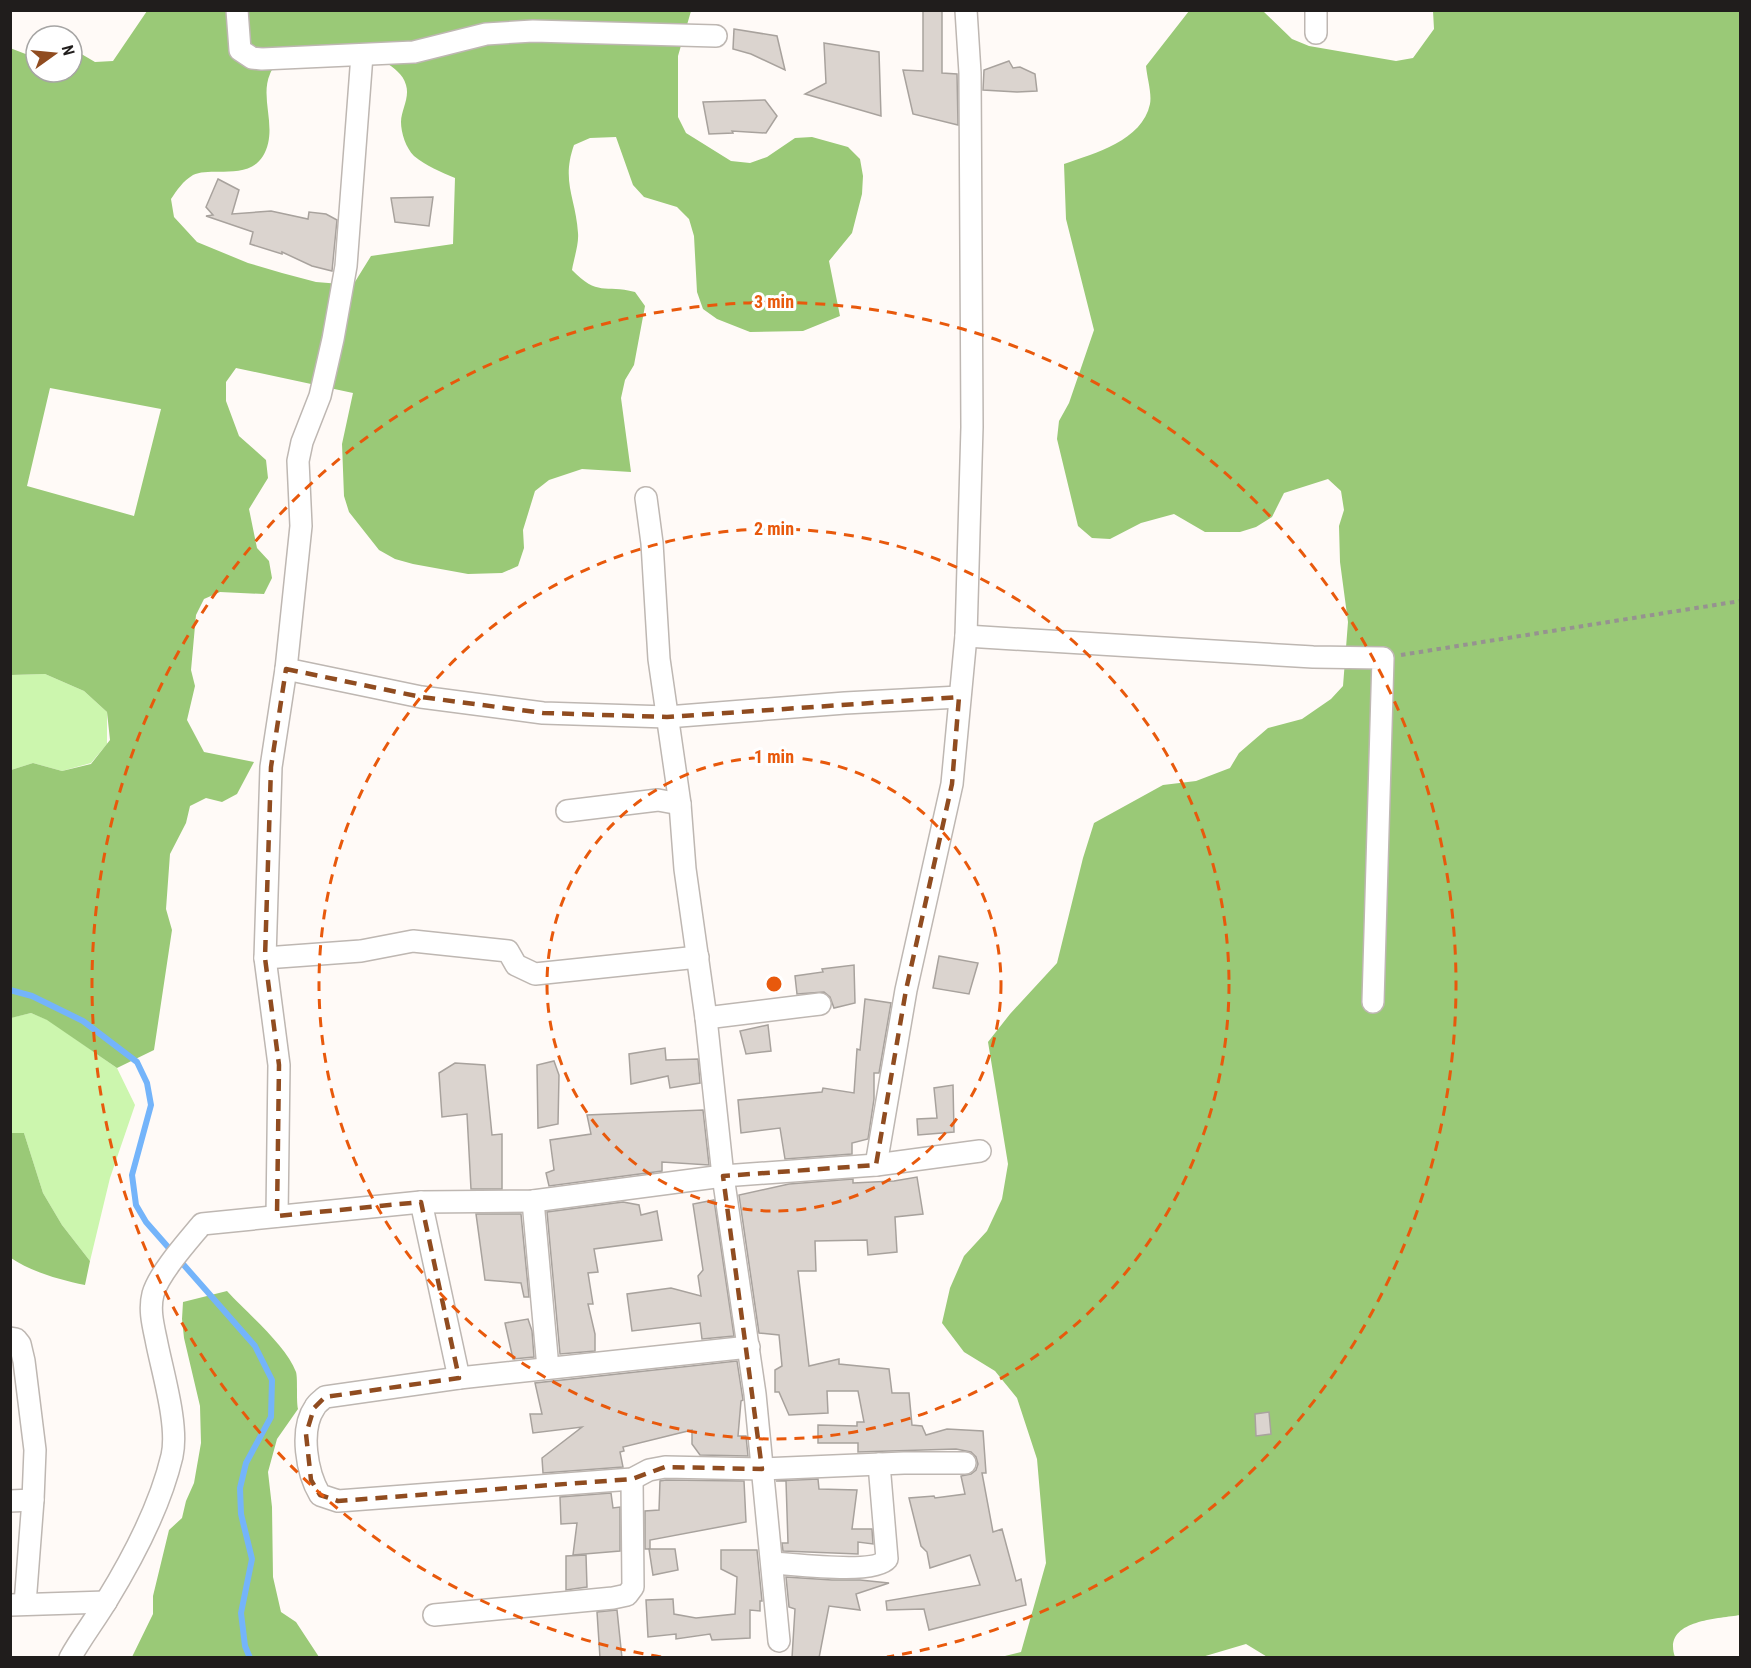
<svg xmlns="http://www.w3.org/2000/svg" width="1751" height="1668" font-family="'Roboto Condensed',sans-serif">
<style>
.green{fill:#ccf6ae}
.forest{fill:#9ac977;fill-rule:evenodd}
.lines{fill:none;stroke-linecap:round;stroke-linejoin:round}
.stream{stroke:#74b4fa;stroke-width:6}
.building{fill:#dbd4cf;stroke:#a8a29d;stroke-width:1.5}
.minor-casing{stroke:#beb7b2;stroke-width:24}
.path{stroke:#969290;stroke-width:4;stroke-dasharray:4.5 4.5;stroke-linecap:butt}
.minor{stroke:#fff;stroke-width:21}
.marked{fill:none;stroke:#904c20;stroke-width:4.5;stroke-dasharray:12 8;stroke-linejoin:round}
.ring{fill:none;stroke:#e8590c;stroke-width:3;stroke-dasharray:10 8}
.centre{fill:#e8590c;stroke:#fff;stroke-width:3}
.ring-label{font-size:18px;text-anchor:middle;font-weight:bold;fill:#e8590c;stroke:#fff;stroke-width:6;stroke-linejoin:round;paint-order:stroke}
</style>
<rect width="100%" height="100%" fill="#fffaf7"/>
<g class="green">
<polygon points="45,674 84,691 107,712 107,744 91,763 62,771 33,763 11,770 10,675"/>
<polygon points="31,1013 48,1020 117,1068 135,1105 110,1178 90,1261 62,1225 43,1193 24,1133 11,1133 10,1018"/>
</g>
<g class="forest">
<path d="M147,11H691L678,56V117L686,133L731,161L750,163L767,157L795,138L812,137L848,147L860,159L863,176L862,194L852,233L829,261L840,316L803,331L750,332L717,319L703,309L697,292L694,236L689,219L677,207L644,197L633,185L616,137L590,138L574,145C561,182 576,198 578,233C579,244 574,258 572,270C598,297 604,284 635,292L645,306L634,365L625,380L621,398L631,472L582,469L549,480L535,491L523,530L524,548L518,566L502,573L468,574L413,564L395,559L379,550L349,512L344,496L342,444L353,393L236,368L226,382V401L239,436L266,460L268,478L249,509L257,548L269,561L272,578L264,594L220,592L204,599L196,615L191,670L195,686L187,720L204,752L254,762L237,794L222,802L206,798L190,806L186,823L170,854L166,909L172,930L154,1050L117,1068L47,1020L31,1013L11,1018V770L33,763L62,771L91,764L110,740L107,712L84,691L45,674L11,675L10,48L36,58V72H72V52H78L95,62L113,61ZM282,59L385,62C394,68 403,74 406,85C410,98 401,110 401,122C401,133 406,148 414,156C426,166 441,172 455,178L453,244L371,256L353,285L316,282L282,273L248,263L197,242L174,217L171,199C177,190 183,181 193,175C210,166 248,181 263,156C279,129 259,99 270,74C272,68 278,63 282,59ZM50,388L161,409L134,516L27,486Z"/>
<path d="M1189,11H1263L1292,39L1309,46L1396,61L1413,58L1434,29L1433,11H1740V1615C1717,1619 1662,1620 1675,1657L1269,1658L1246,1644L1202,1657H1001L1021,1652L1046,1563L1037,1459L1017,1398L995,1371L964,1352L942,1323L950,1288L964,1256L987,1231L1002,1199L1008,1164L988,1042L1010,1014L1057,963L1083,858L1094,823L1163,785L1196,781L1230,768L1239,753L1268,728L1302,719L1331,699L1343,686L1348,622L1340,562L1339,526L1344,510L1341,491L1328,479L1284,493L1272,517L1256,527L1240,532H1205L1174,514L1141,523L1110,539L1092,538L1078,526L1057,439L1059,421L1069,403L1094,330L1066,219L1064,164C1095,153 1142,141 1150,104C1152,93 1147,78 1146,66Z"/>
<path d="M10,1133H24L43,1193L62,1225L90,1261L85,1285C60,1280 32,1272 11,1258Z"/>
<path d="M227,1291C247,1313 286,1345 296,1372C298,1379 296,1400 298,1409L277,1439L268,1472L272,1507L273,1577L281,1612L296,1622L319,1657H132L153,1614V1596L169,1530L182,1518L186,1501L194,1483L201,1443L200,1406L184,1338L182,1319L183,1302Z"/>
</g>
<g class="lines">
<polyline class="stream" points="10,990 32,996 83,1021 137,1062 147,1083 151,1105 132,1175 136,1205 146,1222 255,1346 272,1380 271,1417 246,1463 240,1488 241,1514 252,1559 241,1613 245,1646 250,1658"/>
</g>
<g class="building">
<polygon points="923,10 942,10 942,73 957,74 958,125 913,114 903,70 923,71"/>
<polygon points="734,29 777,36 785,70 751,54 733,49"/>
<polygon points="824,43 879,52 881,116 805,94 826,83"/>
<polygon points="1009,61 1013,68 1020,67 1035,74 1037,91 1017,92 983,90 984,70"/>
<polygon points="765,100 777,116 766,133 732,131 733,133 709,134 703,102"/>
<polygon points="218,179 239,190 232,214 271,211 308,219 309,212 326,214 337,220 332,271 312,266 282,252 282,254 250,244 253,232 206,216 213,215 206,207"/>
<polygon points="433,197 429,226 395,222 391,198"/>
<polygon points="939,956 978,963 969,994 933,988"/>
<polygon points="854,965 855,1003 834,1008 830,997 824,992 797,994 795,976 823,972 822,969"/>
<polygon points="865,999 891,1003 879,1073 874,1073 874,1099 868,1139 852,1143 852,1154 785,1159 780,1128 741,1133 738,1100 822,1092 823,1088 854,1093 857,1049 860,1050"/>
<polygon points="768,1025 771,1051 746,1054 740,1031"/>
<polygon points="665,1048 666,1060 698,1059 700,1083 670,1088 668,1076 631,1084 629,1054"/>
<polygon points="554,1061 559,1075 558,1124 538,1128 537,1065"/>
<polygon points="455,1063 485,1065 492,1135 502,1134 502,1189 471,1189 467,1114 442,1117 439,1073"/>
<polygon points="953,1085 954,1132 918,1135 917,1119 937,1118 934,1088"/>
<polygon points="703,1110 709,1165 662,1162 662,1171 549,1186 546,1173 554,1170 550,1140 591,1134 587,1115"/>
<polygon points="917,1177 923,1214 895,1217 897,1252 868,1255 867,1240 815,1241 816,1271 798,1271 809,1366 839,1359 839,1364 889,1369 892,1393 909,1393 912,1425 922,1426 926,1435 947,1429 983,1431 986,1473 982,1473 993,1532 1002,1529 1016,1581 1021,1579 1026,1605 929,1630 924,1609 887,1610 886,1601 980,1585 970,1555 930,1568 927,1552 921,1546 909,1498 934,1496 935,1498 965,1494 961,1476 971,1474 976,1470 978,1464 976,1457 971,1452 956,1449 858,1452 858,1443 818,1443 818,1425 857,1426 857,1422 864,1422 858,1391 827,1391 828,1413 789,1415 779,1392 775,1392 775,1370 782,1366 779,1335 759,1333 739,1195 789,1184 853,1179 853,1183 894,1181"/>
<polygon points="714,1200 734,1336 702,1339 700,1323 632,1331 627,1294 671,1288 701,1296 698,1276 703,1270 693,1204"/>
<polygon points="623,1202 639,1205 641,1215 657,1211 662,1240 594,1249 598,1272 588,1273 593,1304 588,1304 595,1334 595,1351 560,1354 547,1212"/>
<polygon points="476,1214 521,1214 529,1297 524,1297 521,1283 485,1280"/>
<polygon points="528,1319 532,1331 534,1357 513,1359 505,1323"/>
<polygon points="737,1361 743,1400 741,1401 738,1436 746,1436 748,1456 700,1455 692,1444 692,1430 623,1447 624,1451 620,1452 623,1467 543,1473 542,1458 582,1427 533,1433 530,1414 542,1414 535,1383"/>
<polygon points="1269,1412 1271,1434 1256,1436 1255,1414"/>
<polygon points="818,1479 819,1489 857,1490 852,1529 872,1529 873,1544 858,1542 858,1554 783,1551 782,1543 788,1543 786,1481 776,1481"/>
<polygon points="666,1480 744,1481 746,1522 650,1540 650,1549 645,1549 645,1511 659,1510 660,1481"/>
<polygon points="611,1493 613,1508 620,1507 620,1551 573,1555 577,1523 561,1524 560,1497"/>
<polygon points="649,1549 675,1549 678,1570 653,1575"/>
<polygon points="721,1550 757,1550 762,1601 760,1601 760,1611 750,1610 750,1638 712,1640 710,1634 676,1639 676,1634 648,1637 646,1600 673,1599 674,1614 696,1618 735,1614 737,1577 721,1569"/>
<polygon points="586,1555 587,1587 566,1590 566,1556"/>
<polygon points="786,1577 832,1580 860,1580 889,1583 856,1594 860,1610 829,1606 819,1658 792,1658 795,1609 789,1607"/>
<polygon points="617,1610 622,1658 600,1658 597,1612"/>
</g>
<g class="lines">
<g class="minor-casing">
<g id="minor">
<polyline points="237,10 240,50 252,58 262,59 414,52 486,34 533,31 716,36"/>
<polyline points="1316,33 1316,10"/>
<polyline points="646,498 652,543 659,659 680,804 685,869 706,1018 723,1176 755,1394 779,1641"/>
<polyline points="966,636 1313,657 1383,658 1373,1002"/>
<polyline points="286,669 421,697 543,713 667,717 845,703 959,697"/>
<polyline points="567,811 658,800 680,804"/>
<polyline points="265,958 361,951 413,941 508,951 516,965 535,974 698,957"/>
<polyline points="706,1018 820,1004"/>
<polyline points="876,1165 906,990 952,784 966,636 972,427 970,73 966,10"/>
<polyline points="533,1201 548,1368"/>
<polyline points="421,1202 459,1378"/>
<polyline points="277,1216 279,1065 265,958 271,767 286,669 301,526 298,461 302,442 320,396 333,339 346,266 362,55"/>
<polyline points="10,1338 16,1339 20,1344 24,1361 35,1450 33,1500 25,1604"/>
<path d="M749,1347L459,1378L325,1397C322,1400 317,1403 315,1407C299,1430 307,1473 320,1495L338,1501L632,1479L649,1470L665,1467L762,1469L904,1463H965"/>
<polyline points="10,1501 33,1500"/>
<path d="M772,1563C793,1564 874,1575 887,1559L879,1464"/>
<polyline points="11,1605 106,1602"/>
<polyline points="434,1615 613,1598 627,1595 633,1587 632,1479"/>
<path d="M70,1658C81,1638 95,1620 107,1600C134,1556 160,1507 172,1456C179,1425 162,1371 156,1339C153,1325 149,1309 153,1294C159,1273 188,1241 202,1224L421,1202L533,1201L723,1176L876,1165L980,1151"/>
</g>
</g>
<polyline class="path" points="1401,655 1740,601"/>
<use href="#minor" class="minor"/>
</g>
<path class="marked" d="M286,669L421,697L543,713L667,717L959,697L952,784L906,990L876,1165L723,1176L762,1469L665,1467L632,1479L338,1501L320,1495L311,1480L306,1434L314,1408L325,1397L459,1378L421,1202L277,1216L279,1065L265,958L271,767Z"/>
<g class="ring">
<circle cx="774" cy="984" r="227"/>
<circle cx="774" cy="984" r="455"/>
<path d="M661 1657A682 682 0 1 1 887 1657"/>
</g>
<circle cx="774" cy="984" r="9" class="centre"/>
<g class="ring-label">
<text x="774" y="308">3 min</text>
<text x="774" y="535">2 min</text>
<text x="774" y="763">1 min</text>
</g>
<rect width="1751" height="1668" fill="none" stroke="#201d1c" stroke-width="24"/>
<g transform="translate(54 54) rotate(75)"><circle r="28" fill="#ffffff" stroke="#a6a5a4" stroke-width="1.5"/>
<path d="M0-4.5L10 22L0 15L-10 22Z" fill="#904c20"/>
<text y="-9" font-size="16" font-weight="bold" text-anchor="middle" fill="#201d1c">N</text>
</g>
</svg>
